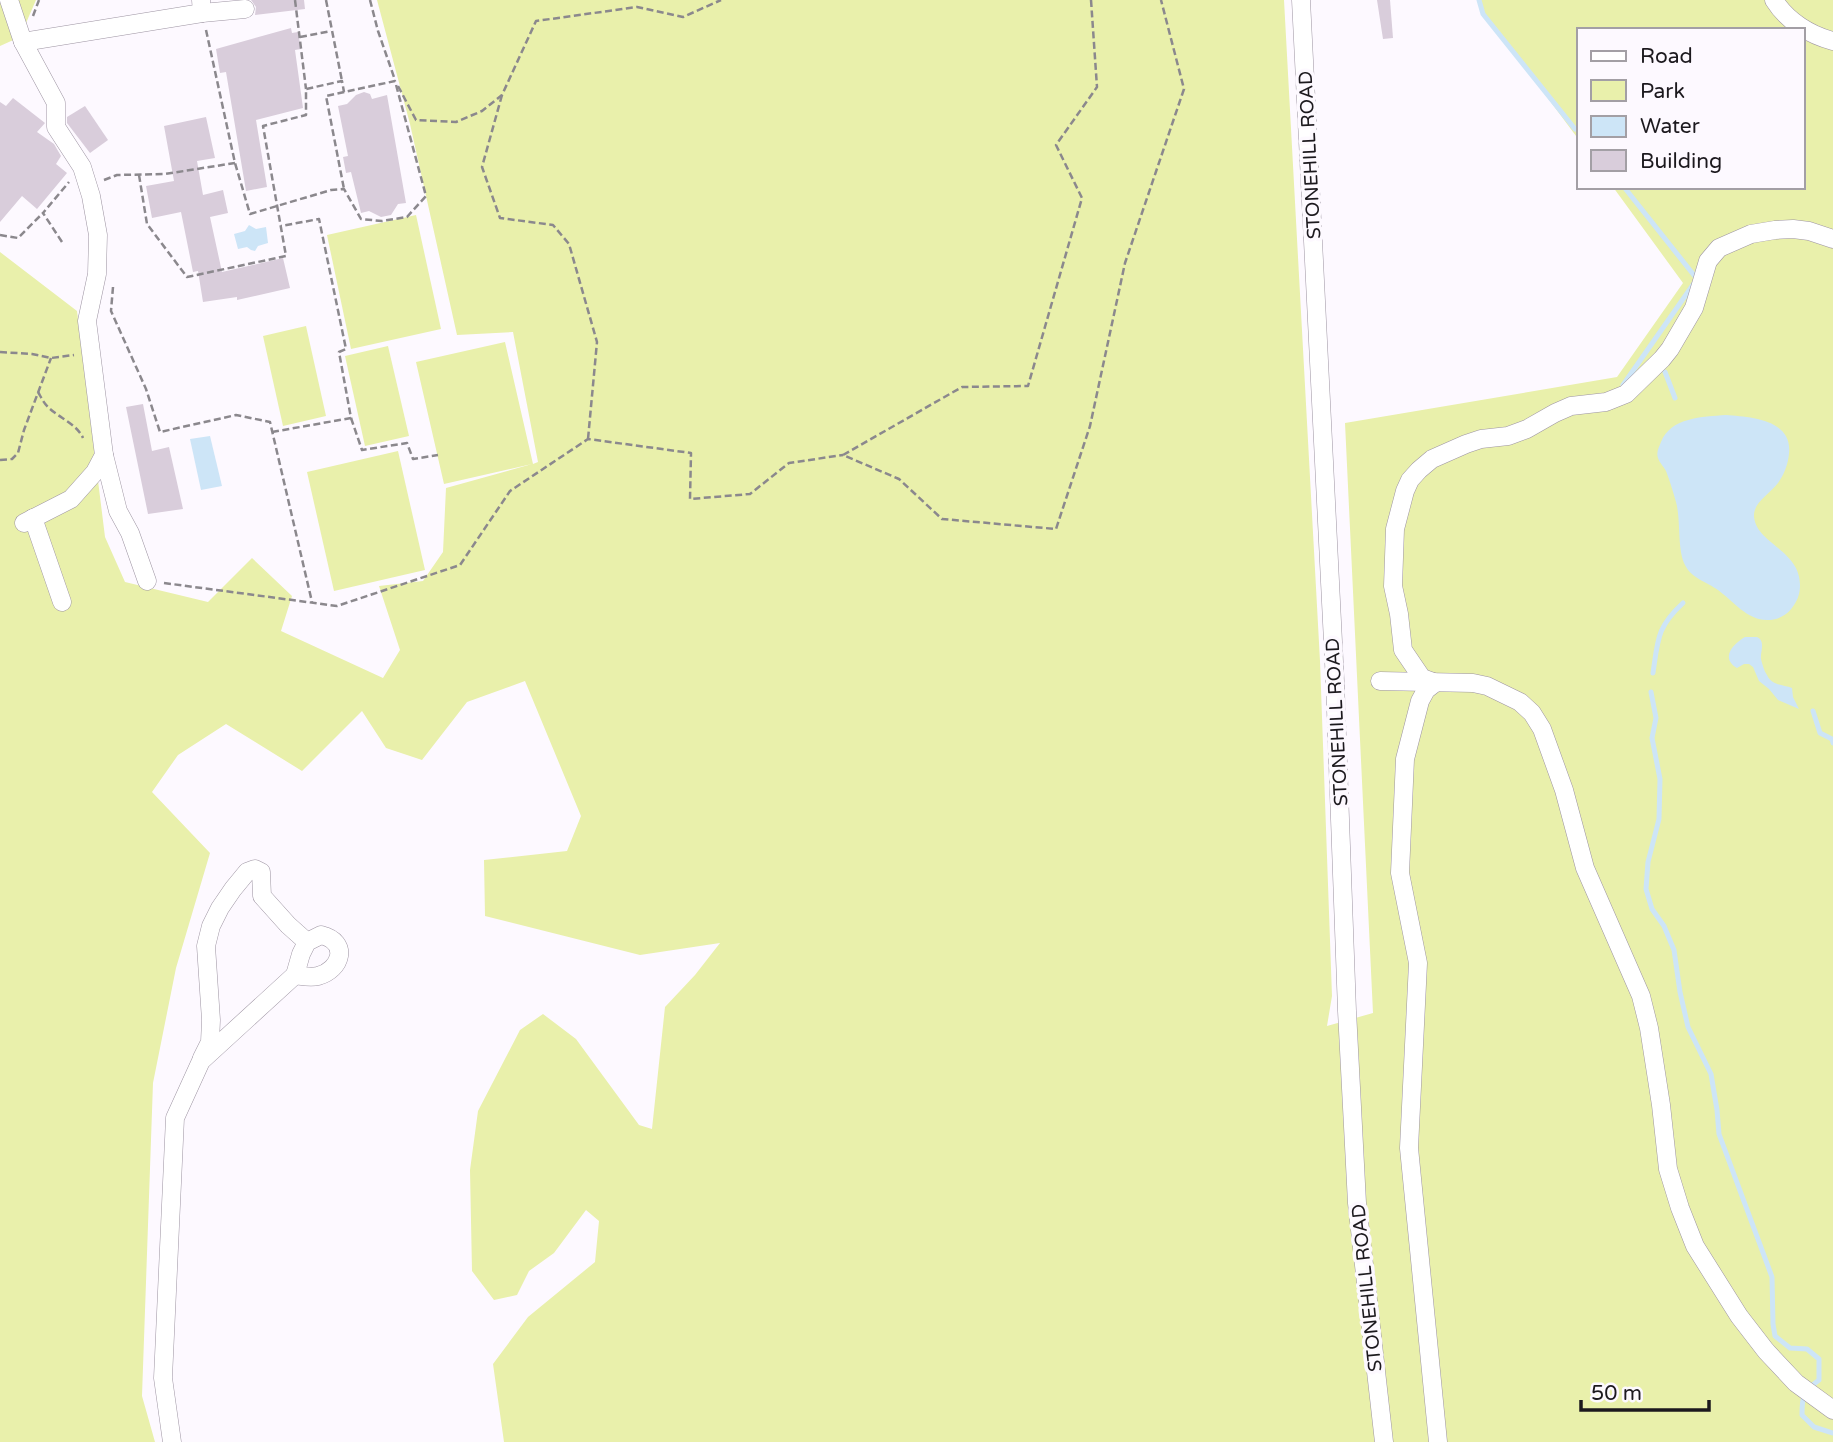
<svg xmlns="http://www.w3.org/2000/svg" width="1833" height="1442" font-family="'Varela Round',sans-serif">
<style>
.green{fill:#e9f0ab}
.water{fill:#cde5f7}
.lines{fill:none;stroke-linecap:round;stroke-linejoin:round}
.stream{stroke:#cde5f7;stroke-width:5}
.building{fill:#d9cddb}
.minor-casing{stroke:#9d94a2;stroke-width:19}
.path{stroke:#8b888d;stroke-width:2.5;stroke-dasharray:7 3.5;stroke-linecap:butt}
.minor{stroke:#fff;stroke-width:18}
.labels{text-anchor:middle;stroke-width:7;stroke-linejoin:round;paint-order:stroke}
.street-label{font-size:19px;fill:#1c191e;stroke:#fdf9ff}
</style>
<rect width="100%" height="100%" fill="#fdf9ff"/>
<g class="green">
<polygon points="0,0 36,0 20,37 0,46"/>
<polygon points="377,0 1284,0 1320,661 1332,996 1327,1026 1373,1013 1345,423 1617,377 1683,283 1613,187 1803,187 1803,30 1579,30 1579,140 1524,66 1483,14 1479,0 1833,0 1833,1442 504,1442 493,1364 528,1317 595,1262 599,1221 586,1210 554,1253 529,1271 517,1295 494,1300 472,1271 470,1170 478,1111 520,1030 543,1014 576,1039 639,1125 652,1129 665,1007 695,975 720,943 640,955 485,916 484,860 567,851 581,816 525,681 467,702 422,760 386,748 362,711 302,771 226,724 178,755 152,792 210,853 176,968 153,1083 142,1396 155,1442 0,1442 0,252 77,311 105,537 125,582 208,602 252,558 292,596 281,631 383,678 400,650 379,586 423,581 443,552 446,488 532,464 444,484 416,362 505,342 533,464 538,462 513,332 457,335 410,124"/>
<polygon points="416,215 441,329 351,349 327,235"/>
<polygon points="306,326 326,416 283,426 263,336"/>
<polygon points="388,346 409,436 365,446 345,356"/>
<polygon points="398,451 425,570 334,591 307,472"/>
</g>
<g class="water">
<polygon points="249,225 256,229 266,227 268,243 258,246 255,251 251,250 247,247 238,249 234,234 245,231"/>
<path d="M1726,415C1750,417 1793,419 1789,454C1788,464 1784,475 1778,483C1770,494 1753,502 1754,517C1757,544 1800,550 1800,585C1800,593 1798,599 1794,605C1788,615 1778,620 1767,620C1747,620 1733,601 1718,590C1707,582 1691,578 1685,565C1677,550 1681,520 1676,502C1673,492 1670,481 1666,471C1664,467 1659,462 1658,458C1656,452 1659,447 1661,442C1671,417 1702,417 1726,415Z"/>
<polygon points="210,436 222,486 201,490 190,439"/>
<path d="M1745,637C1747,637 1755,637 1757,637C1766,641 1760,652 1761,659C1762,663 1764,671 1767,675C1772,686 1782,684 1792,688L1793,697L1799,709L1778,700L1769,689L1759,681L1753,667L1749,664H1744L1737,668C1720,658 1733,644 1745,637Z"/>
</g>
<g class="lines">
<g class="stream">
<polyline points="1479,0 1483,14 1575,129"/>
<polyline points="1665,372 1675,398"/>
<polyline points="1623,385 1697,279 1624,187"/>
<path d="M1653,673C1658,639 1657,627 1683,603"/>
<path d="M1651,692L1656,718L1652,738L1660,779L1659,819L1648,862L1646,889L1652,909L1664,926L1674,950L1680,992L1688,1027L1711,1074L1717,1110L1719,1134L1772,1277L1773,1324L1775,1336L1790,1348L1807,1349L1819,1359V1380C1803,1392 1802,1395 1802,1415L1814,1427L1833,1433"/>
<polyline points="1813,711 1820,733 1832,739 1833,743"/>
</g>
</g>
<g class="building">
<polygon points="251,0 304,0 305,9 255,15 256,7"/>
<polygon points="1377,0 1390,0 1393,38 1383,39"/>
<polygon points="291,28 292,33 298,32 301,49 295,50 303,108 256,120 267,187 246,191 226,72 220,73 216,49"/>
<polygon points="364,92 370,94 372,99 387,95 406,203 398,204 391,215 381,217 369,211 361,213 351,172 346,173 343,157 348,156 338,106 347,104 356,95"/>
<polygon points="13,98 45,123 37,132 54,144 61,156 56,164 67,173 37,209 22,196 0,222 0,102 6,106"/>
<polygon points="85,106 108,140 90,153 67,123 67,117"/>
<polygon points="206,117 215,158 197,161 203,195 223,190 228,213 210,217 222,272 283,258 290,288 237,300 237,297 203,302 198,271 193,272 181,212 152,218 146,186 174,181 164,126"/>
<polygon points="143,404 152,451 169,447 183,509 148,514 126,407"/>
</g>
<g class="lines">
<g class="minor-casing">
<g id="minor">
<polyline points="9,0 23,42 56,103 56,127 82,167 91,196 98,235 97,274 87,321 104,455 95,472 71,499 24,523"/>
<polyline points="1301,0 1335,682 1347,1011 1357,1203 1384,1442"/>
<path d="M1774,0C1787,21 1810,35 1833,41"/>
<polyline points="202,13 245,9"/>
<polyline points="23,42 202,13 201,0"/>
<polyline points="104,455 118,511 130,533 147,581"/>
<polyline points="33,518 62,602"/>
<polyline points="1380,681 1473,683 1487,686 1520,702 1532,713 1542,729 1564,790 1585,868 1641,996 1649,1028 1661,1105 1668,1169 1680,1208 1695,1246 1739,1316 1766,1351 1796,1383 1833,1410"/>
<polyline points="1433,682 1422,678 1403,650 1399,614 1393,586 1395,529 1405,491 1410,480 1419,470 1432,459 1466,444 1481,439 1508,436 1527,429 1555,413 1571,406 1606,402 1626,394 1662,359 1670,349 1694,308 1708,261 1719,248 1751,234 1775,230 1793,229 1809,231 1833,239"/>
<polyline points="1435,683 1426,690 1420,701 1405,759 1400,873 1418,963 1409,1148 1438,1442"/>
<path d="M202,1058L210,1042L211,1020L206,946L211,926L220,908L233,889L247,872L255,869L261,872L262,896L288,925L307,942L321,935C350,942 341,970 318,976C310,978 303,976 295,975L301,954L307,942"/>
<polyline points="172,1442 163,1378 175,1118 201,1061 295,975"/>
</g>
</g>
<g class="path">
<polyline points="295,0 306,89"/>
<polyline points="326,0 342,81"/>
<polyline points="370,0 378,31 395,80"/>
<polyline points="1091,0 1097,87 1056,145 1082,198 1028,386 962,387 843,455 899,479 942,519 1056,529 1090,426 1125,263 1184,89 1161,0"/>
<polyline points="33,16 39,0"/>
<polyline points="206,30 235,163 250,214 331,190 344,189 361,219 382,221 407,217 426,196 395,81 326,96 344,189"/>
<polyline points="300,37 331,31"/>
<polyline points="398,86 416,120 456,122 482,111 502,95 536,21 637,7 683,17 721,0"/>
<polyline points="502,95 482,167 500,218 553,225 569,244 597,342 588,439"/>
<polyline points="139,175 147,224 187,277 286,256 263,126 306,115 306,89 342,81 344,92"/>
<polyline points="104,180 117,175 165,174 235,163"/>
<polyline points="0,235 18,238 43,213"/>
<polyline points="62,242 43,213 69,182"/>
<polyline points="113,287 111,311 146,389 160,432 236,415 270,422 312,602"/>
<polyline points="0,352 32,354 51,358 74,355"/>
<path d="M38,392C41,397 43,402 48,407C59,418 77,424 83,438"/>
<polyline points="351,418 362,450 407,443 413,459 438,455"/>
<polyline points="272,432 351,418 339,352 346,349 319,219 281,226"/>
<polyline points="0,460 12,459 18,453 24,430 51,358"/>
<polyline points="164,583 337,606 460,565 510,491 588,439 691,453 690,499 750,494 789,463 843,455"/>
</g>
<use href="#minor" class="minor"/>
</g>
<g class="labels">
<g class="street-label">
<text transform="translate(1309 155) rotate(-93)" y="7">STONEHILL ROAD</text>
<text transform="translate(1336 722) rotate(-93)" y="7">STONEHILL ROAD</text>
<text transform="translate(1366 1288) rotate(-96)" y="7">STONEHILL ROAD</text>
</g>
</g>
<rect x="1577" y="28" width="228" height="161" fill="#fdf9ff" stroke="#a39fa5" stroke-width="2"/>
<rect x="1591" y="51" width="35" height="10" fill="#ffffff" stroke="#a39fa5" stroke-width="2"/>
<text x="1640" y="63" font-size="21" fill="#1c191e">Road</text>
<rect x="1591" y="80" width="35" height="21" fill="#e9f0ab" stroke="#a39fa5" stroke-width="2"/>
<text x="1640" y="98" font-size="21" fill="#1c191e">Park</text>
<rect x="1591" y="116" width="35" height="21" fill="#cde5f7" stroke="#a39fa5" stroke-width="2"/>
<text x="1640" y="133" font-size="21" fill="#1c191e">Water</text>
<rect x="1591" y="150" width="35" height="21" fill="#d9cddb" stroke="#a39fa5" stroke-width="2"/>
<text x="1640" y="168" font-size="21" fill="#1c191e">Building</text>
<path d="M1581 1400v10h128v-10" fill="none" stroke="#1c191e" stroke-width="3.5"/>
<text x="1591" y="1400" font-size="21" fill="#1c191e" stroke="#fdf9ff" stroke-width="5" paint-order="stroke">50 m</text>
</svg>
